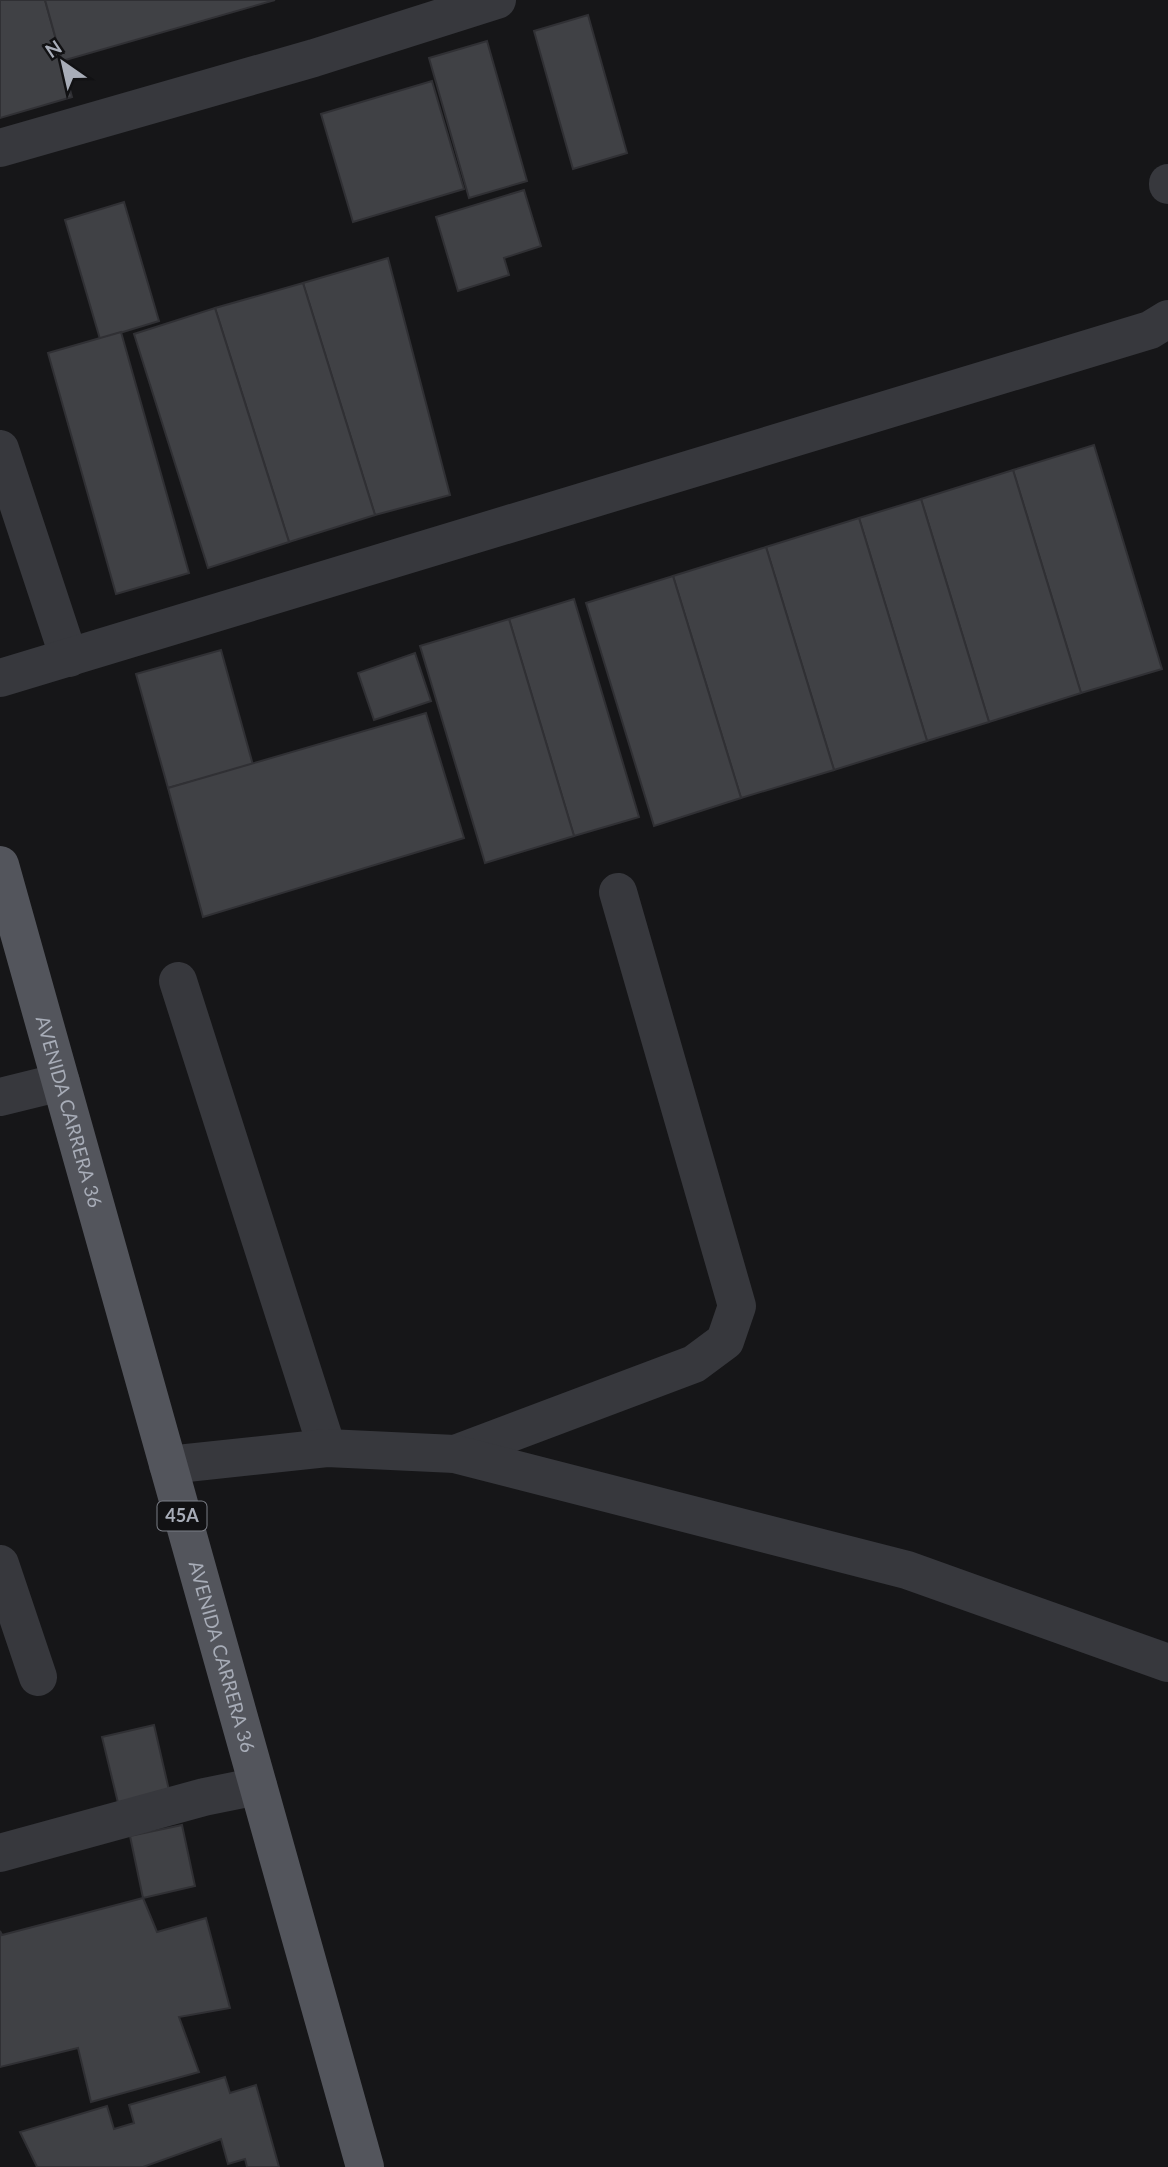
<svg xmlns="http://www.w3.org/2000/svg" width="1168" height="2167" font-family="Lato,sans-serif">
<style>
.building{fill:#404145;stroke:#303034;stroke-width:2}
.lines{fill:none;stroke-linecap:round;stroke-linejoin:round}
.minor{stroke:#37383d;stroke-width:38}
.major{stroke:#53555c;stroke-width:38}
.labels{text-anchor:middle;stroke-width:5;stroke-linejoin:round;paint-order:stroke}
.shield{fill:#111113;stroke:#7b7e86;stroke-width:2}
.shield-label{font-size:18px;font-weight:bold;fill:#a8adb8}
.street-label{font-size:19px;fill:#a8adb8;stroke:#111113}
</style>
<rect width="100%" height="100%" fill="#161618"/>
<g class="building">
<polygon points="0,0 45,0 72,97 0,118"/>
<polygon points="45,0 275,0 62,61"/>
<polygon points="588,15 627,153 573,169 534,31"/>
<polygon points="487,41 527,181 469,198 429,58"/>
<polygon points="432,81 464,189 353,222 321,114"/>
<polygon points="524,190 541,246 504,258 509,275 458,291 436,217"/>
<polygon points="124,202 159,321 100,339 65,220"/>
<polygon points="388,258 450,495 375,515 303,283"/>
<polygon points="303,283 375,515 289,542 215,308"/>
<polygon points="215,308 289,542 208,568 134,334"/>
<polygon points="121,332 189,573 116,594 48,353"/>
<polygon points="1094,445 1162,669 1081,693 1013,470"/>
<polygon points="1013,470 1081,693 989,722 921,499"/>
<polygon points="921,499 989,722 927,741 859,518"/>
<polygon points="859,518 927,741 834,770 766,547"/>
<polygon points="766,547 834,770 741,798 673,576"/>
<polygon points="673,576 741,798 654,826 586,603"/>
<polygon points="574,599 639,817 574,836 509,619"/>
<polygon points="509,619 574,836 485,863 420,646"/>
<polygon points="221,650 253,765 168,788 136,674"/>
<polygon points="415,653 431,701 374,720 358,673"/>
<polygon points="426,713 464,838 203,917 168,788"/>
<polygon points="154,1725 171,1799 120,1811 102,1737"/>
<polygon points="182,1825 195,1886 143,1898 130,1836"/>
<polygon points="143,1898 157,1932 206,1918 230,2008 179,2017 199,2072 91,2102 78,2048 0,2067 0,1931 2,1935"/>
<polygon points="225,2077 230,2093 256,2085 279,2167 247,2167 245,2159 228,2164 221,2139 143,2167 37,2167 20,2132 107,2106 114,2129 134,2123 129,2105"/>
</g>
<g class="lines">
<g class="minor">
<polyline points="0,148 314,58 497,0"/>
<polyline points="1168,183 1168,185"/>
<polyline points="0,449 69,658"/>
<polyline points="0,678 1150,330 1168,319"/>
<polyline points="178,981 327,1448"/>
<polyline points="0,1097 61,1082"/>
<polyline points="455,1454 694,1364 725,1341 737,1306 618,892"/>
<polyline points="168,1465 327,1448 455,1454 907,1570 1168,1663"/>
<polyline points="0,1564 38,1677"/>
<polyline points="0,1853 204,1797 258,1786"/>
</g>
<path class="major" id="s1" d="M0,865L365,2167"/>
</g>
<g class="labels">
<rect class="shield" x="157.5" y="1501.5" width="49" height="29" rx="5"/>
<g class="shield-label">
<text x="182" y="1522">45A</text>
</g>
<g class="street-label">
<text dy="7" stroke="none"><textPath href="#s1" startOffset="256">AVENIDA CARRERA 36</textPath></text>
<text dy="7" stroke="none"><textPath href="#s1" startOffset="822">AVENIDA CARRERA 36</textPath></text>
</g>
</g>
<g transform="translate(63 63) rotate(326)" stroke="#111113" stroke-width="5" paint-order="stroke">
<path d="M0-5L12 26L0 18L-12 26Z" fill="#a8adb8"/>
<text y="-10" font-size="19" font-weight="bold" text-anchor="middle" fill="#a8adb8">N</text>
</g>
</svg>
